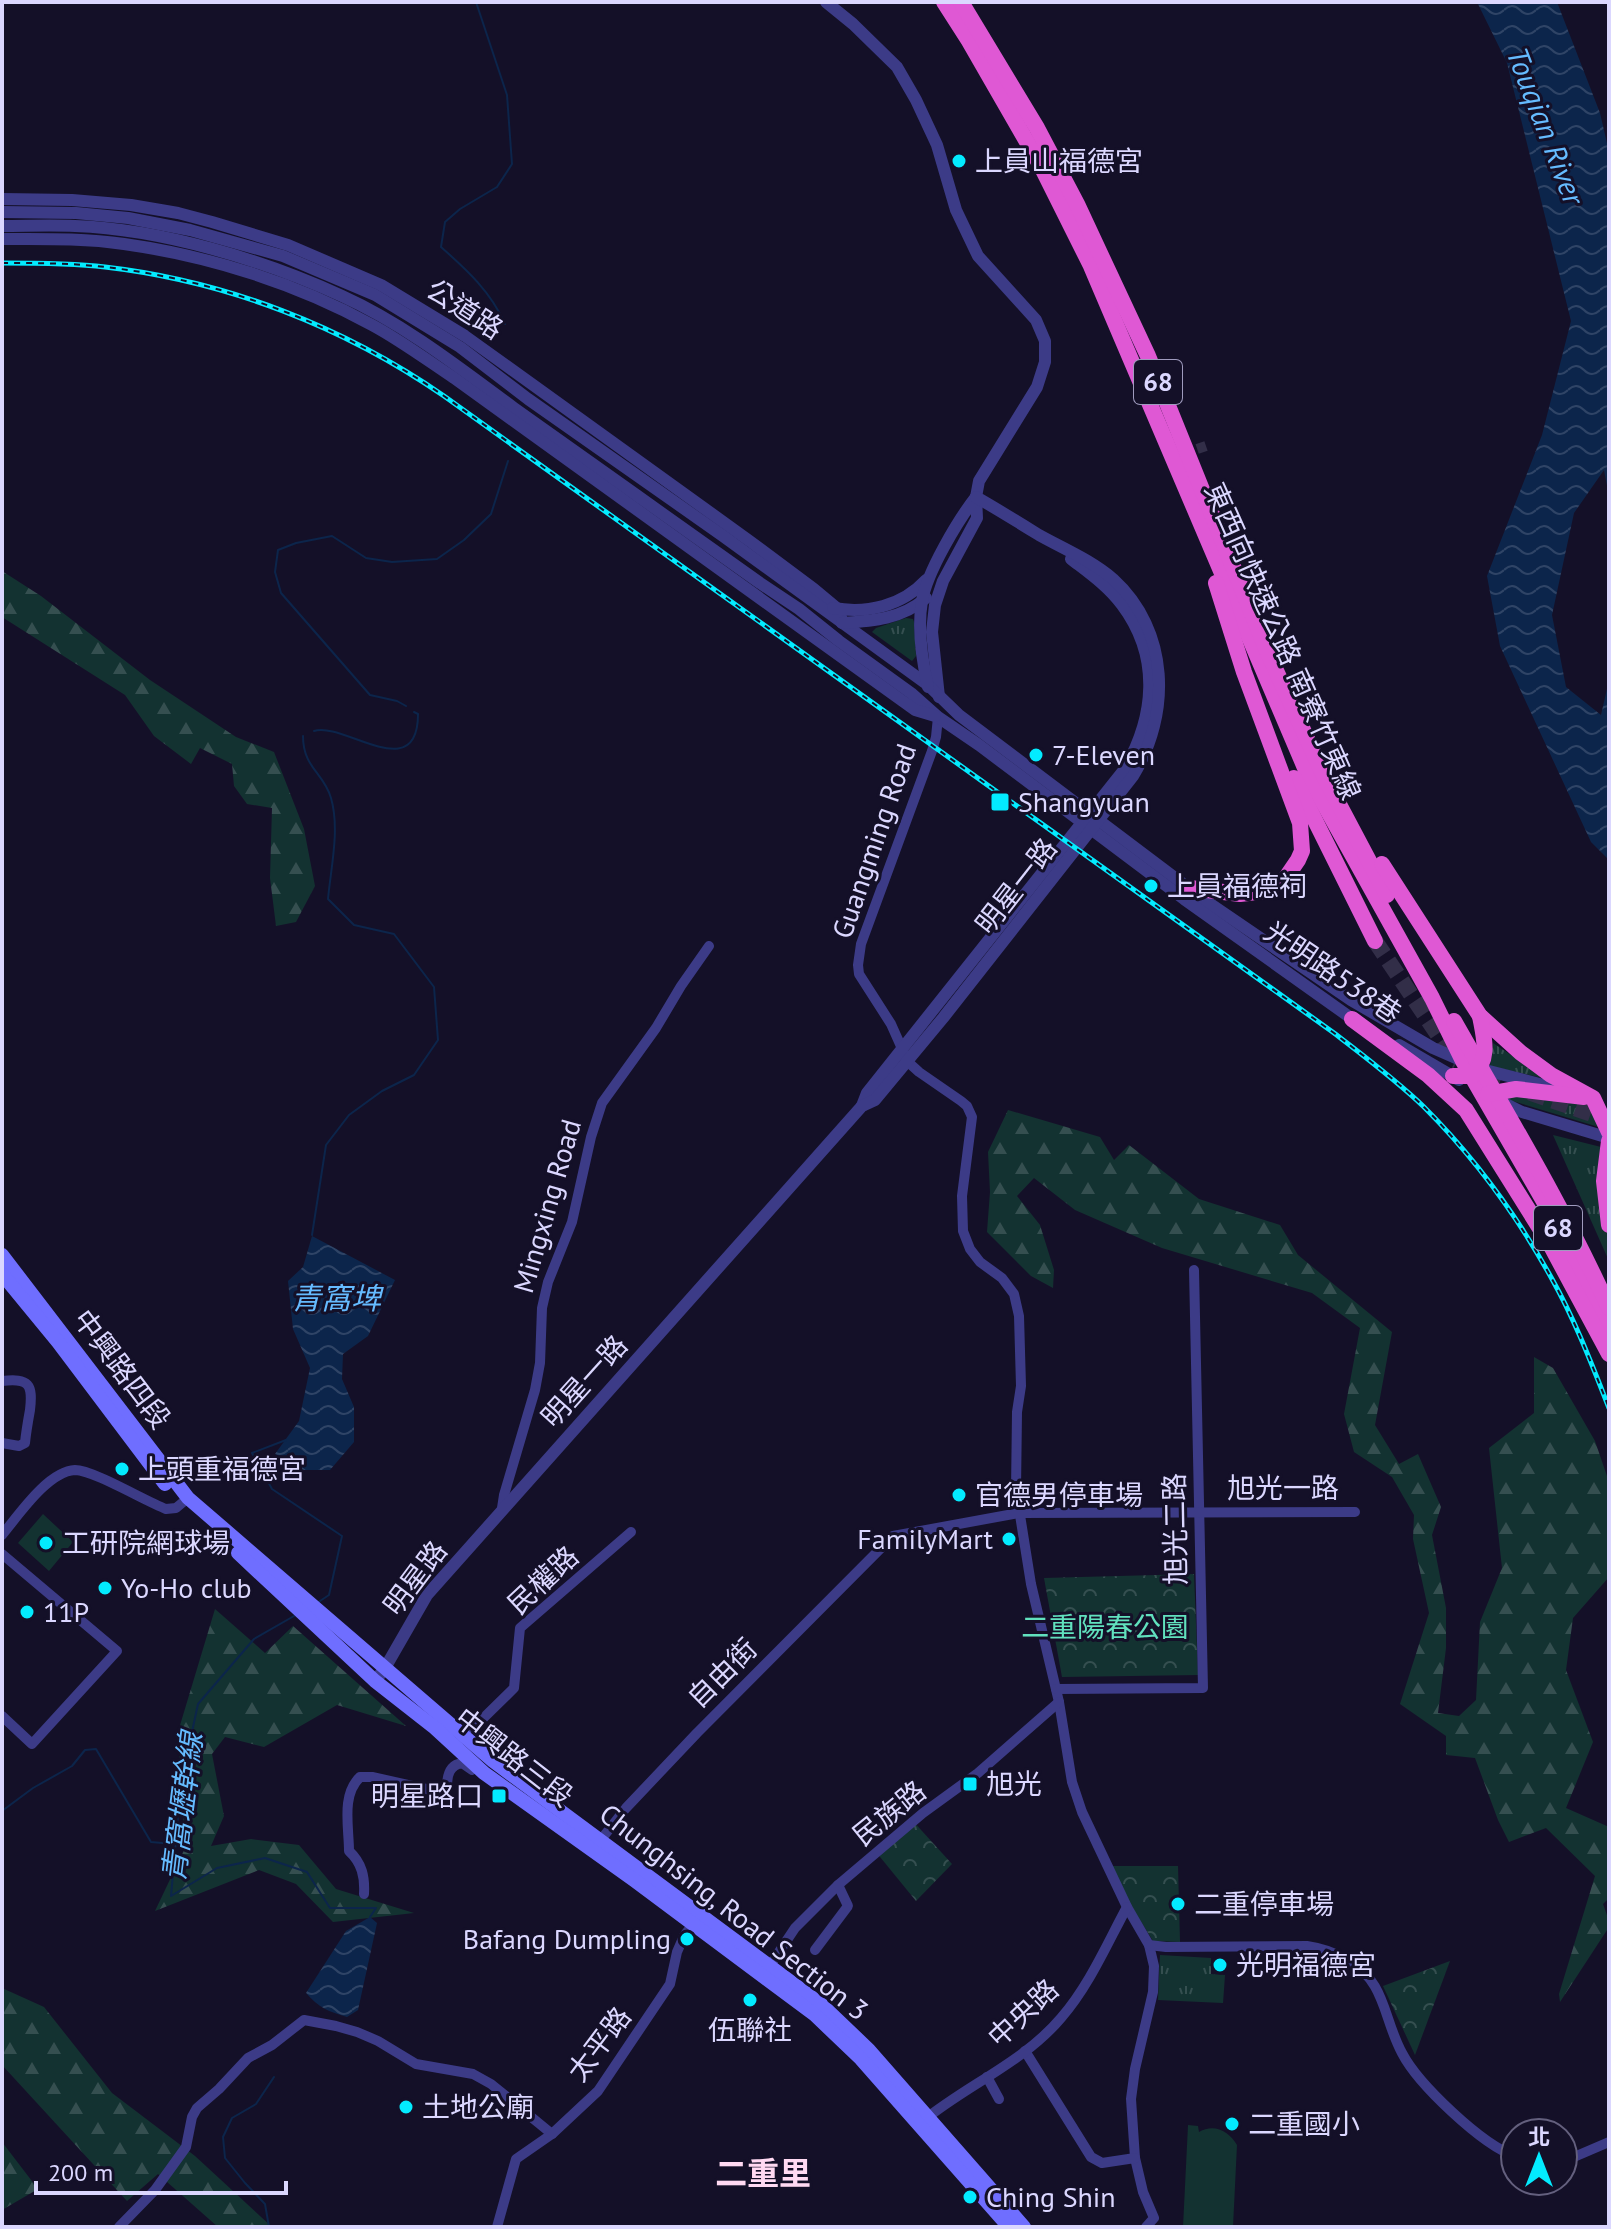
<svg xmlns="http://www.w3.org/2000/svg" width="1611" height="2229" font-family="'PT Sans','Noto Sans TC',sans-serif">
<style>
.grass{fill:url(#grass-tufts)}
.forest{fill:url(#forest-firs)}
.park{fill:url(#park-crowns)}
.garden{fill:#133231}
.water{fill:url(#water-waves)}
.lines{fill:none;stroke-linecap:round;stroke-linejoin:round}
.stream{stroke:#0c254b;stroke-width:2}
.minor-tunnel{stroke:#322e48;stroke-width:10;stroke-dasharray:10 5;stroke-linecap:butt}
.trunk-tunnel{stroke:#322e48;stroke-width:16;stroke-dasharray:16 8;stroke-linecap:butt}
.minor{stroke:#3c3b87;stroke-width:10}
.tertiary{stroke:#3c3b87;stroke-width:12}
.secondary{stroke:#6f6eff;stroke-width:14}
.trunk{stroke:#df58d4;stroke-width:16}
.rail-casing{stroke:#03ebff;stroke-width:5}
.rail{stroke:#141028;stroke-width:2;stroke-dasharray:6;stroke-linecap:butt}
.poi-dot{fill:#03ebff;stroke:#141028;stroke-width:3}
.labels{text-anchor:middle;stroke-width:6;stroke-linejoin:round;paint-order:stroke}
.shield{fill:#141028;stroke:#9f9bbe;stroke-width:2}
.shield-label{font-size:26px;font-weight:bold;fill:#dbd7ff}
.poi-label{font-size:28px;fill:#dbd7ff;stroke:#141028;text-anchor:start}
.street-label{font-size:28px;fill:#dbd7ff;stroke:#141028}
.park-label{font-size:28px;fill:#61e1be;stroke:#141028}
.water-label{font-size:30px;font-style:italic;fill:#65bbff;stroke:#141028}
.quarter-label{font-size:32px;font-weight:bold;fill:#ffd9f2;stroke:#141028}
</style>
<defs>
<pattern id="grass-tufts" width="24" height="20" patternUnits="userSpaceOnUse" patternTransform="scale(2)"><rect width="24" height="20" fill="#133231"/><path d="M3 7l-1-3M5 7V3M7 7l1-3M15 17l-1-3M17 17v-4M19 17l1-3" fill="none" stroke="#354f50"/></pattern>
<pattern id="forest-firs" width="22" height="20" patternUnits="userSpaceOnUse" patternTransform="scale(2)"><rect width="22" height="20" fill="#133231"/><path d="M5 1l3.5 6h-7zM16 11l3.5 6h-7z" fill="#354f50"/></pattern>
<pattern id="park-crowns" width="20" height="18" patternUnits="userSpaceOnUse" patternTransform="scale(2)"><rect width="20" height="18" fill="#133231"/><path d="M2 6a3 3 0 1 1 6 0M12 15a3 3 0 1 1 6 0" fill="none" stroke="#354f50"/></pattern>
<pattern id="water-waves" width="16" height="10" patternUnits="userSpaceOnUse" patternTransform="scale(2)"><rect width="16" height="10" fill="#0c254b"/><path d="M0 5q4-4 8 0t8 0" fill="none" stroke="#2f4466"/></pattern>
</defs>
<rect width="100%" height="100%" fill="#141028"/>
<g class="grass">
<polygon points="906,618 913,619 914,622 916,656 912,661 872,632 876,628"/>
<polygon points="1493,1043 1547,1079 1490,1066"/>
<polygon points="1520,1094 1589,1105 1602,1128 1493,1095"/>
<polygon points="1553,1135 1601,1147 1603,1219 1609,1240 1609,1261"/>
<polygon points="1160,1955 1211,1958 1211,1974 1225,1975 1223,2003 1158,2000"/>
</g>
<g class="forest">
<polygon points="2,571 41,596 150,680 236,737 274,752 304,829 315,886 296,922 276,926 270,878 272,808 247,804 234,786 232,764 200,748 191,764 154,736 125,695 2,617"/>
<polygon points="1008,1110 1100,1137 1114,1160 1129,1145 1199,1199 1280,1225 1298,1255 1392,1332 1375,1425 1399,1464 1418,1454 1441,1507 1432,1535 1446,1608 1446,1648 1438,1713 1459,1716 1476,1700 1480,1622 1502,1568 1489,1448 1534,1413 1534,1357 1553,1368 1595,1441 1609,1482 1609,1577 1573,1618 1566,1670 1593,1742 1566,1808 1609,1827 1609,1898 1603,1904 1609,1921 1609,1927 1560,2002 1559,1994 1595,1876 1546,1828 1509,1842 1498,1820 1475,1758 1446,1755 1446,1736 1400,1704 1429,1613 1413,1539 1414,1515 1392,1477 1354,1452 1344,1414 1360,1328 1312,1293 1162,1248 1075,1210 1034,1178 1017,1196 1040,1225 1054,1270 1053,1288 1031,1276 987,1232 990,1192 988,1152"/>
<polygon points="215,1609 265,1653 293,1626 406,1726 337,1705 264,1747 225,1737 212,1754 224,1816 211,1846 251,1839 299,1845 336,1889 414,1913 333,1922 296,1884 259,1870 155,1911 185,1848 178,1732"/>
<polygon points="2,1988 44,2007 112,2093 195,2156 272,2227 218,2227 158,2174 127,2201 2,2065"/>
<polygon points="2,2142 38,2189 2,2210"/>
</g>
<g class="park">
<polygon points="1194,1574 1198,1675 1062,1677 1044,1578"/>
<polygon points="912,1820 952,1864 916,1901 876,1852"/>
<polygon points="1112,1866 1178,1866 1180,1942 1153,1941 1129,1902"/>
<polygon points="1450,1961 1415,2055 1383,1986"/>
</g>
<g class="garden">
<polygon points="43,1514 73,1542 49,1571 18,1543"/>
<path d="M1188,2125L1198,2126L1199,2132C1214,2123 1229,2131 1237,2145L1233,2227H1183Z"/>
</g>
<g class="water">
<polygon points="1477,2 1557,2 1600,113 1609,152 1609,496 1604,470 1574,513 1552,615 1566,687 1601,715 1609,680 1609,860 1591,842 1500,646 1487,576 1542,435 1571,321 1507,63"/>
<polygon points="312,1236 395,1280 368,1336 343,1354 342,1379 354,1407 354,1442 330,1470 303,1470 275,1454 299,1421 310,1368 293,1329 288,1281 303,1267"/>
<path d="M370,1917L377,1923L358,2010L347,2017C329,2012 318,2007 306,1993L346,1931Z"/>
</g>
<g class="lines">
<g class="stream">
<path d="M476,2L507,95L512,164L497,187L460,209L445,222L441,247C467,270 491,292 505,324"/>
<polyline points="406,706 397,701 370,695 281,593 275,572 278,550 296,543 332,536 366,558 392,562 437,559 464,540 491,514 508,461"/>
<path d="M314,731C343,721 418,787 418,714L414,712"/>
<path d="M303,736C303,768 324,773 331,798C340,829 331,867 328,899L354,925L394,934L434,987L438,1040L414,1075L382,1091L349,1115L326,1145L312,1235"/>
<polyline points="286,1440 252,1453 272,1489 342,1536 329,1595 317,1603"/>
<polyline points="294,1616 254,1639 198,1704 181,1783 171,1896 217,1868 265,1858 307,1872 330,1908 376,1908 370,1917"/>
<polyline points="2,1811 33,1788 72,1766 85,1750 96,1749 151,1842 174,1844"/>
<polyline points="269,2227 265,2204 245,2183 225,2158 223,2137 232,2118 256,2104 274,2077"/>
</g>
<polyline class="minor-tunnel" points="1183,454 1206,446"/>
<g class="trunk-tunnel">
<polyline points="1375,941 1455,1060 1457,1061"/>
<polyline points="1486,1074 1531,1093 1609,1120"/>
</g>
<g class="minor">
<polyline points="938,717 936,737 932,751 861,944 858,965 859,974 891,1024 908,1062 919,1072 961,1101 967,1106 972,1117 962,1196 963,1231 970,1249 980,1262 1002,1278 1014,1294 1019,1316 1021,1386 1017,1412 1016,1490 1031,1584 1059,1702 1072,1782 1082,1812 1127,1907 1149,1945 1154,1966 1153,1992 1135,2069 1131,2099 1135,2158 1143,2192 1154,2218 1146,2227"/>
<path d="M2,1381C29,1378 33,1384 30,1410C28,1421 26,1432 25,1443L19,1446L2,1443"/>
<polyline points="502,1508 504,1495 535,1390 540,1363 542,1308 548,1282 572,1222 591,1137 602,1103 656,1028 681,986 709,946"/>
<path d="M2,1535C18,1516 48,1471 75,1470C93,1470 145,1501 166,1509L176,1508L188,1498"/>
<polyline points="2,1554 117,1651 32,1744 2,1716"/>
<polyline points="1056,1689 1203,1688 1194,1270"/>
<polyline points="461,1740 514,1688 520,1628 631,1532"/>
<polyline points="596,1846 626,1808 697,1733 893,1536 1019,1513 1355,1512"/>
<path d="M364,1894C365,1877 362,1863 349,1851C349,1827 341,1795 360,1777H372L440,1792L447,1787C447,1776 449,1765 462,1763L472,1770"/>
<path d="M1149,1945L1166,1947L1307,1946C1322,1948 1335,1953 1348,1960C1386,1982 1383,2018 1402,2053C1418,2084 1482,2145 1515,2156"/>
<polyline points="815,1950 848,1906 838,1885"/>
<polyline points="767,1970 795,1928 838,1885 923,1813 978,1773 1059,1702"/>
<polyline points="1025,2051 1091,2157 1102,2163 1135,2158"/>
<polyline points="987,2077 999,2099"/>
<path d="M923,2121C967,2085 1024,2062 1061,2018C1089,1986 1107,1944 1127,1907"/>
<polyline points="1563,2159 1574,2157 1609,2142"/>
<polyline points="119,2227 155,2190 186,2147 192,2117 197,2108 219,2089 248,2058 272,2045 304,2020 336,2026 357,2032 378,2041 416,2064 473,2074 491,2084 552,2134"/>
<polyline points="497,2227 516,2159 552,2134 598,2091 670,1984 677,1952 684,1936 696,1920"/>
</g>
<g class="tertiary">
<polyline points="826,2 853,24 897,67 916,100 937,145 956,210 978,256 1036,320 1045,341 1045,362 1037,387 979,481 976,497 977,518 943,581 935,605 932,632 939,697"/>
<polyline points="2,199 72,200 131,205 178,213 212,222 288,245 381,285 465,336 751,542 814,589 838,609 843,623"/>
<polyline points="2,212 76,213 128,218 190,230 283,256 375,295 460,347 528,399 723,536 928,685 959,715 1203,899 1351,1000 1433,1048 1481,1069 1555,1088"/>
<path d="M2,226C26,226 50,225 75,226C161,229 264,260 342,296C404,324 460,368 514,408C596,466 678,525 760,583L799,609L839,641L911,693L938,717L979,745L1184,899L1358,1023"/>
<path d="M2,239C43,239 84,238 124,244C209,256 296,283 372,325C400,340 427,360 454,378L915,710L935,716"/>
<path d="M833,608C867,614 902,606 926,580"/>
<path d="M842,623C873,621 902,619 926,598"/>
<path d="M928,687C922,660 917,629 922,601C927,572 958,520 976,497"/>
<polyline points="1399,1045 1459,1080"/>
<polyline points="1500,1101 1522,1112 1609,1138"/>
<path d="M862,1106L867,1093L1124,770C1155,717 1161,657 1122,605C1108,586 1089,573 1071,559"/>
<path d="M375,1681L385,1668L427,1595L862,1106L875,1100L943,1018L1133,776C1171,714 1170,631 1113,579C1091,560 1064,549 1039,535C1018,522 997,509 976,497"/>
</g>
<g class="secondary">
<polyline points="2,1255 188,1498 493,1761 822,2005 869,2050 1024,2227"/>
<polyline points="2,1274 58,1342 165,1484"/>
<polyline points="238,1553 375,1681 435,1728 484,1773 634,1880 815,2015 861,2059 1009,2227"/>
</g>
<g class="trunk">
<polyline points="944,2 969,41 1042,168 1091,266 1308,775 1432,998 1463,1061 1546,1205 1589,1290 1609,1338"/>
<polyline points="961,2 1037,128 1077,204 1148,356 1268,653 1324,776 1387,895"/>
<polyline points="1294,778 1375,941"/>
<polyline points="1382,864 1480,1016 1521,1053 1551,1075 1593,1098 1609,1132"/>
<polyline points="1190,888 1240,894 1265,891 1285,879 1298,860 1302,851 1300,823 1244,672 1216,583"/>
<polyline points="1352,1019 1428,1075 1466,1110 1551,1246 1609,1354"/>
<path d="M1454,1021C1508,1116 1564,1208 1609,1308"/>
<path d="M1453,1076H1472C1491,1059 1484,1038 1480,1016"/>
<polyline points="1488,1094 1516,1089 1584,1097"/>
<polyline points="1609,1141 1604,1181 1609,1225"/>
</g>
<g class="rail-casing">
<path id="rail" d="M2,263C37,263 71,263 105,267C227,281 344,327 444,396L1334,1033C1365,1057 1396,1080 1424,1107C1474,1157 1518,1217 1552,1279C1575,1320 1592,1365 1609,1408"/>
</g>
<use href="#rail" class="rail"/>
</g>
<g class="poi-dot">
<circle cx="959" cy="161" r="8"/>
<circle cx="1036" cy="755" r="8"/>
<rect x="990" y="792" width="20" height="20" rx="4"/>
<circle cx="1151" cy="886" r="8"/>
<circle cx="122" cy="1469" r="8"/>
<circle cx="959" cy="1495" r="8"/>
<circle cx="1009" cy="1539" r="8"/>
<circle cx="46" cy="1543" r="8"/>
<circle cx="105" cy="1588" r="8"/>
<circle cx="27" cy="1612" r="8"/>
<rect x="962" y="1776" width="16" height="16" rx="4"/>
<rect x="491" y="1788" width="16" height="16" rx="4"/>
<circle cx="1178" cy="1904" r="8"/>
<circle cx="687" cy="1939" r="8"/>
<circle cx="1220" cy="1965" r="8"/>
<circle cx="750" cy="2000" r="8"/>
<circle cx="406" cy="2107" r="8"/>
<circle cx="1232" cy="2124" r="8"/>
<circle cx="970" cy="2197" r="8"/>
</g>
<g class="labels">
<g class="shield">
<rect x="1134" y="360" width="48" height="44" rx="6"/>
<rect x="1534" y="1206" width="48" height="44" rx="6"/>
</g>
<g class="shield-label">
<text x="1158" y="391">68</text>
<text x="1558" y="1237">68</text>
</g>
<g class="poi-label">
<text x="975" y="171">上員山福德宮</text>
<text x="1052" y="765">7-Eleven</text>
<text x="1018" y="812">Shangyuan</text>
<text x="1167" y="896">上員福德祠</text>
<text x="138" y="1479">上頭重福德宮</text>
<text x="975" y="1505">官德男停車場</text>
<text x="993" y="1549" text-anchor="end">FamilyMart</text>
<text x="62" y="1553">工研院網球場</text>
<text x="121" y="1598">Yo-Ho club</text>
<text x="43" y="1622">11P</text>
<text x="986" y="1794">旭光</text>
<text x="483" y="1806" text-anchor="end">明星路口</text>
<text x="1194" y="1914">二重停車場</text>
<text x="671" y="1949" text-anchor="end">Bafang Dumpling</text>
<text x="1236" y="1975">光明福德宮</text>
<text x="750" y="2040" text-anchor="middle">伍聯社</text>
<text x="422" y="2117">土地公廟</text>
<text x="1248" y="2134">二重國小</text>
<text x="986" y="2207">Ching Shin</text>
</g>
<g class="street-label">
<text transform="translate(465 309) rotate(33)" y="10">公道路</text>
<text transform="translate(1283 641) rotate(66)" y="10">東西向快速公路 南寮竹東線</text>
<text transform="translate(874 841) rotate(-71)" y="10">Guangming Road</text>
<text transform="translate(1016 886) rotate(-52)" y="10">明星一路</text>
<text transform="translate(1333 972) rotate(34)" y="10">光明路538巷</text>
<text transform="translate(547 1206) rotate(-74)" y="10">Mingxing Road</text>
<text transform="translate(122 1369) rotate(53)" y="10">中興路四段</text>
<text transform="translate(584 1381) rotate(-48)" y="10">明星一路</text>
<text x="1283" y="1498">旭光一路</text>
<text transform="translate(1175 1529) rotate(-91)" y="10">旭光二路</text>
<text transform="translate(415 1578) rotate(-53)" y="10">明星路</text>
<text transform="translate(543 1580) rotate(-43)" y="10">民權路</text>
<text transform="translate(722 1673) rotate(-45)" y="10">自由街</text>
<text transform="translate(514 1757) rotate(38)" y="10">中興路三段</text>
<text transform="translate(889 1813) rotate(-39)" y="10">民族路</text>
<text transform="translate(734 1912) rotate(38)" y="10">Chunghsing, Road Section 3</text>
<text transform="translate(1023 2013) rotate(-43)" y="10">中央路</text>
<text transform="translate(599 2044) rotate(-53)" y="10">太平路</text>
</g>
<g class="park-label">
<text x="1105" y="1637">二重陽春公園</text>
</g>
<g class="water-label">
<text transform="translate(1545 126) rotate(69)" y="10">Touqian River</text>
<text x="336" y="1309">青窩埤</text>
<text transform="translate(183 1807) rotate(-83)" y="10">青窩壢幹線</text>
</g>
<g class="quarter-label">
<text x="763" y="2185">二重里</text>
</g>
</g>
<rect width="1611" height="2229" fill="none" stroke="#dbd7ff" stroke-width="8"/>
<g transform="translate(1539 2157)"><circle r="38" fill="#141028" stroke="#64607e" stroke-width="2"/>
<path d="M0-6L14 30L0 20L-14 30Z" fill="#03ebff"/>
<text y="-12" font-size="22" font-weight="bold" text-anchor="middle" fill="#dbd7ff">北</text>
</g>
<path d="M36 2181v12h250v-12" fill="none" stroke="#dbd7ff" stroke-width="4"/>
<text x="48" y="2181" font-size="24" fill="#dbd7ff" stroke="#141028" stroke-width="6" paint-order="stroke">200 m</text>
</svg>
